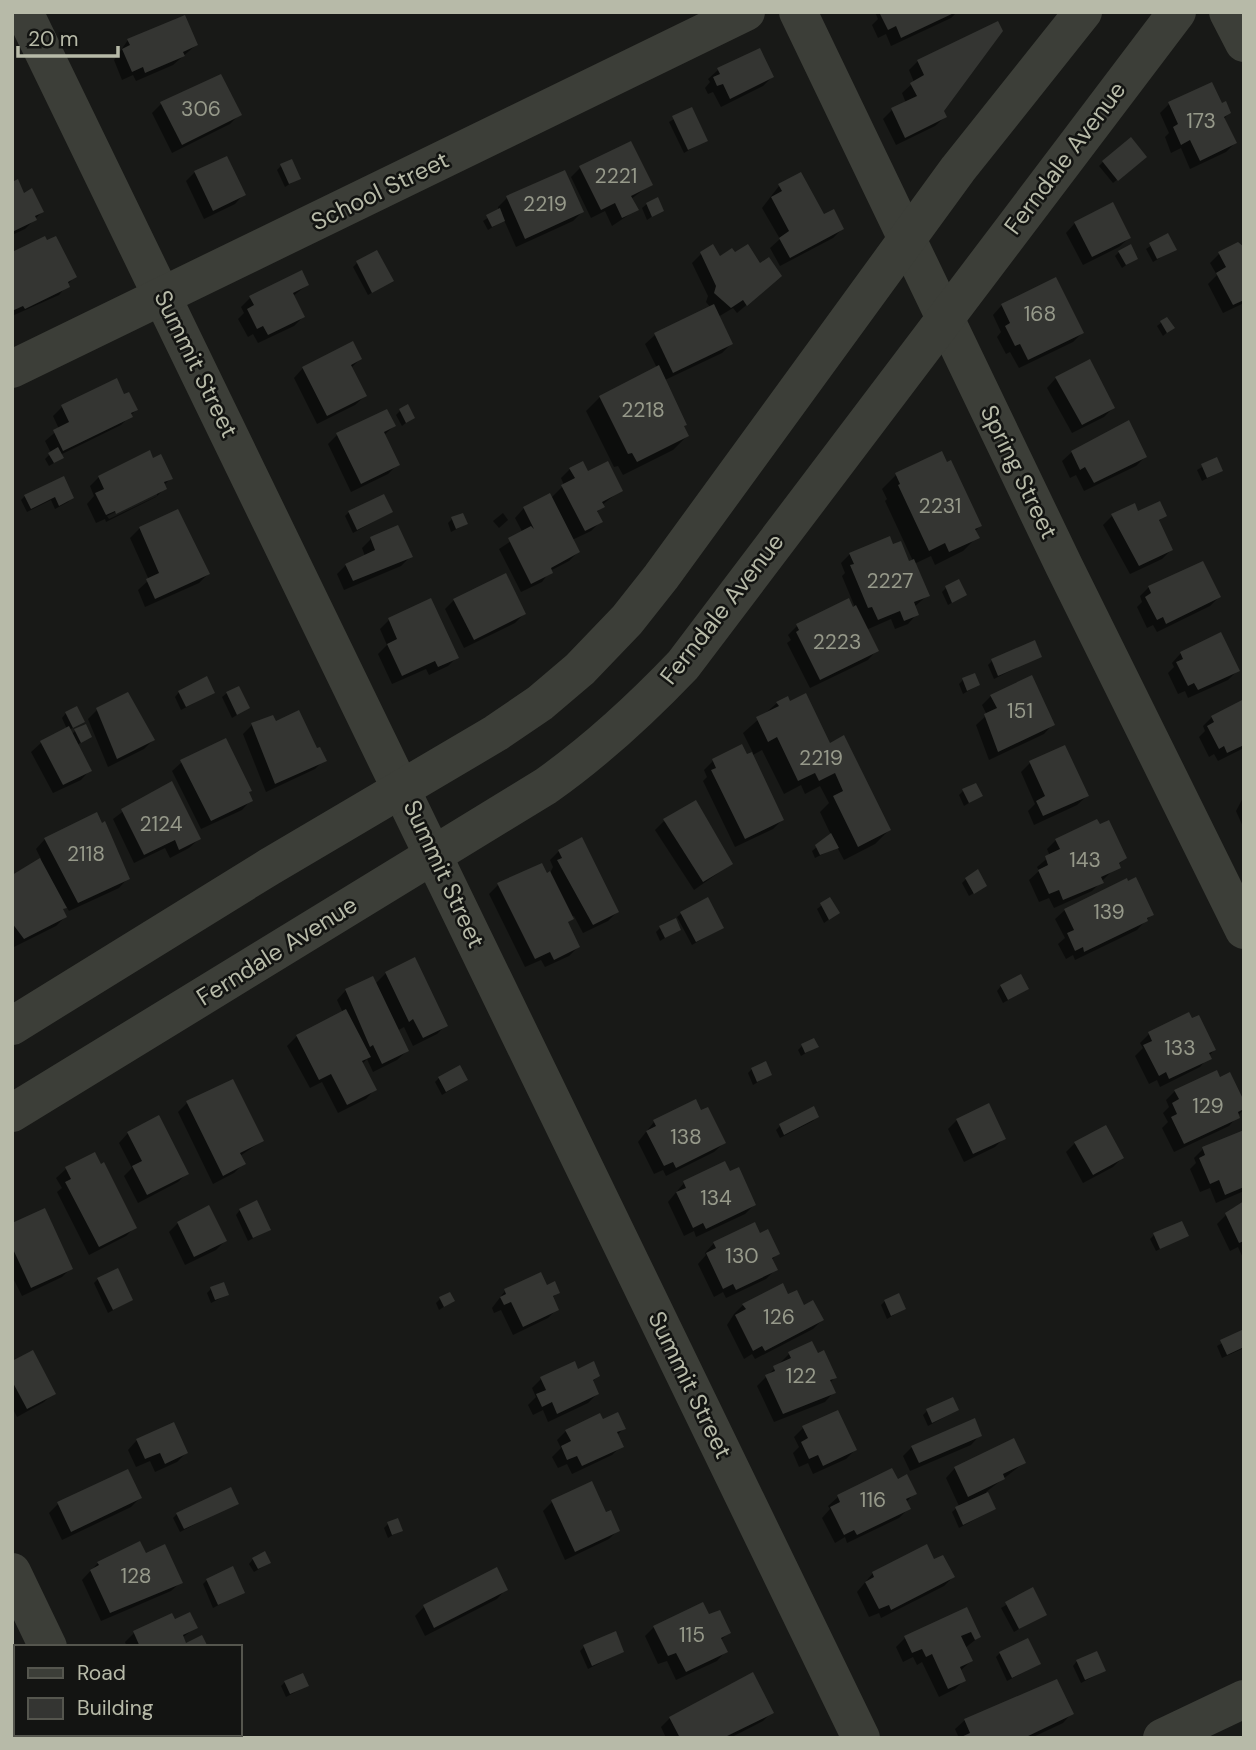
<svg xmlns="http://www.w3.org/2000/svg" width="1256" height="1750" font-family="'DM Sans',sans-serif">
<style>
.shadow{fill:#0007;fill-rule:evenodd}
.building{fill:#343532}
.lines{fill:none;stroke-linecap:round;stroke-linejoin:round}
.minor{stroke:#3c3e38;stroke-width:38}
.labels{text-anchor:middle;stroke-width:5;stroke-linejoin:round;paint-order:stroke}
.number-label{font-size:21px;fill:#96998a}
.street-label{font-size:24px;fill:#b7baa8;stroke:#131412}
</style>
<rect width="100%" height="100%" fill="#181917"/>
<g class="shadow">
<polygon points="875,12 957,12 951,18 891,46 886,34 878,38 872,25 878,19"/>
<polygon points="128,40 196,45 173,65 136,81 133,75 122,80 114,60"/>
<polygon points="759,50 772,77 763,86 721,107 713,92 708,94 705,88 710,82 708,79 718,70"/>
<polygon points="918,61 945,117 935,126 896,145 883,119 892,110 906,103 902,93 914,82 909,70"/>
<polygon points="161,104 239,115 230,124 172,153 152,113"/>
<polygon points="1169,104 1221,105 1229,113 1224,119 1235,143 1226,152 1190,169 1181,148 1171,153 1165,137 1169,133 1160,113"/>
<polygon points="691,109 706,140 684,153 669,122"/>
<polygon points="1141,160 1113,183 1099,166 1103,162"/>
<polygon points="281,166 299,178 285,187 277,170"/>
<polygon points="580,168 651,184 631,199 636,210 612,226 605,211 591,218 571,177"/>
<polygon points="195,172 244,194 235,204 204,219 186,181"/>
<polygon points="12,184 42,212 25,229 12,235"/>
<polygon points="779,186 842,229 833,238 780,266 770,248 780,239 762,208"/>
<polygon points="507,198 582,212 573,221 516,247 504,220 488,230 483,221 499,211 498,207"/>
<polygon points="647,204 662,210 647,220 642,208"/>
<polygon points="1075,223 1129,238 1119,247 1083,265 1066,233"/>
<polygon points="1167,235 1174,249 1153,262 1146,249"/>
<polygon points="1244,249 1244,303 1223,313 1208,284 1217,275 1210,263 1219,254"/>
<polygon points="1119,252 1136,258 1122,268 1115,256"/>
<polygon points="701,254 720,258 770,285 737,313 733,308 718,317 731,344 722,353 665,380 687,436 673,450 623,475 618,466 614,467 586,411 600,397 657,368 645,344 655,335 711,308 706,302 708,296 692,263"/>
<polygon points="12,255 74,277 59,295 12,316"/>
<polygon points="357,263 392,281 368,295 353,267"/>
<polygon points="307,285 293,296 303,317 294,326 258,343 253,334 248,337 238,319 244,313 241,307 250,298"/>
<polygon points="1002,305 1082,333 1073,342 1019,368 1010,352 1006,354 997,337 1001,332 993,315"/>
<polygon points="1166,319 1172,328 1163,336 1157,326"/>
<polygon points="360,359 351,368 365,396 355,405 317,424 294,378 303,368"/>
<polygon points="1056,378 1113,408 1104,417 1072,433 1047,388"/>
<polygon points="116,381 123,396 136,410 121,425 60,455 62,458 49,466 45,459 51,453 45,441 59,429 53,416 62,407"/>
<polygon points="400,411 413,417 402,426 396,415"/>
<polygon points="394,426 383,436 397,465 388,474 351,492 328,444 337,435"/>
<polygon points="1072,452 1145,457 1136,466 1084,491 1076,475 1070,478 1062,461"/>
<polygon points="1216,459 1221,471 1202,481 1197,470"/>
<path d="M152,460L171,478L164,485L165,488L156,497L106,522L105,519L96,523L87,504L94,496L90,486L99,477ZM157,492V496L109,519L107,516Z"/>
<polygon points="570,469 587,473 621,490 602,505 596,514 600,522 591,531 572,540 578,552 569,561 550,571 542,582 521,592 499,549 523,533 515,518 524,508 551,498 564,485 561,478"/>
<polygon points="896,475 980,526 975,531 977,537 963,551 935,565 931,556 914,564 928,595 914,607 917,614 908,624 895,629 891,619 866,630 877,650 868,660 810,688 787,643 791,640 788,635 797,626 857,612 842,576 845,573 841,563 850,554 892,547 908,563 913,561 885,501 887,499 882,489"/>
<polygon points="63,478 72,498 68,502 55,509 51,500 27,512 21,500 25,496"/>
<polygon points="177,511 208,574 199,583 145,607 138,590 149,580 130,538 140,528"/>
<polygon points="349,512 391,512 353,533 345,516"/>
<polygon points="503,513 508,520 499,528 493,521"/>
<polygon points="1137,513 1165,515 1158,522 1171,550 1162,559 1130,574 1103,525 1112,516"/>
<polygon points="452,519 466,524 451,532 448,523"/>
<polygon points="371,539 410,557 401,566 344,590 337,574 346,565 365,556 362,548"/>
<polygon points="1149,587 1219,597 1210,606 1157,632 1153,625 1147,628 1137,607 1142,602 1140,596"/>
<polygon points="946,588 965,595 948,605 942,592"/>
<polygon points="454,600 524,614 515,623 464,648 445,609"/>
<polygon points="389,620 457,657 448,666 429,675 426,669 392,684 378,654 387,645 380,629"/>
<polygon points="1181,653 1238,670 1228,680 1188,698 1185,691 1178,694 1168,673 1174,667 1172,663"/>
<polygon points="1040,656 994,679 988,665 992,661"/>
<polygon points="963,680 978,685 963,694 959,684"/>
<polygon points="179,692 213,693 181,710 175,697"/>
<polygon points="227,693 248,708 232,718 222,697"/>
<polygon points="991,696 1053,724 1044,734 989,760 976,725 987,715 982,705"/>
<polygon points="1244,702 1244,748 1218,761 1214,754 1209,757 1199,737 1205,731 1203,726 1212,717"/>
<polygon points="777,703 829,745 889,830 875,844 844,860 837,847 815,858 812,851 831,835 820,812 829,803 820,786 805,794 801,785 784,794 762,750 751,756 782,820 773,829 735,847 703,781 707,777 704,770 713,761 741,747 746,757 753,753 743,733"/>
<polygon points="97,710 153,740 144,749 108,767 88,719"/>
<polygon points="66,713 83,722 69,730 71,735 75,731 90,737 77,745 90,770 81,780 53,793 31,752 41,743 67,729 62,718"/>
<polygon points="275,723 324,760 315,769 266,792 243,734 252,725"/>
<polygon points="1064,747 1087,796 1077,805 1034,825 1028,811 1035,804 1021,772 1030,763"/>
<polygon points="182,762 247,793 251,800 242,810 201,829 172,771"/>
<polygon points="172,783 199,839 189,848 170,858 165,848 134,863 113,819 141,798"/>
<polygon points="963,791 980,796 964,806 959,795"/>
<polygon points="1244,796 1244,829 1236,811"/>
<polygon points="664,821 731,864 694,890 655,830"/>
<polygon points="104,823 128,878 119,888 69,911 66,906 62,910 65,917 56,926 14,947 12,875 41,859 36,849 45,839"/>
<polygon points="1056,840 1125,858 1092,891 1054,908 1049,898 1039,902 1029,880 1039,871 1037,867 1050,856 1047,849"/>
<polygon points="559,851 617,912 608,921 583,933 574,916 571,917 567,923 578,947 569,956 545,967 541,960 525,967 489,894 498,885 550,873 553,867 550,860"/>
<polygon points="966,879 985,886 969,896 962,883"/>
<polygon points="830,899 838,913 824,923 817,909"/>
<polygon points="1065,910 1152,914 1137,930 1075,960 1073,955 1066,959 1058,944 1065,938 1055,919"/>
<polygon points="682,913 721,928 692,945 677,917"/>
<polygon points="660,928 679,929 660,941 656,932"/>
<polygon points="386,973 446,1025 437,1034 413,1046 404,1027 397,1031 407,1051 397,1060 373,1072 367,1059 362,1064 375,1089 366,1099 338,1113 322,1082 310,1088 287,1046 297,1036 343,1013 337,1000 346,990 375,984"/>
<polygon points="1001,986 1027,989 1003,1003 997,991"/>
<polygon points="1149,1034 1214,1050 1200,1067 1160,1087 1157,1080 1149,1084 1135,1056 1143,1048 1140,1043"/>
<polygon points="802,1046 817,1046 801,1056 798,1050"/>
<polygon points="752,1069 770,1075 753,1085 748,1073"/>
<polygon points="439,1078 462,1083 442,1095 435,1082"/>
<polygon points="1175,1091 1244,1109 1229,1126 1174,1152 1162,1128 1168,1122 1163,1113 1169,1107 1166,1100"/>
<polygon points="187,1103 262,1141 240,1156 243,1164 234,1173 213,1184 178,1112"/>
<polygon points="813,1109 817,1116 813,1121 780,1138 776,1130 780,1126"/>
<polygon points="957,1120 1004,1138 995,1147 964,1162 948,1129"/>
<polygon points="654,1122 724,1143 714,1152 666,1176 663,1170 654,1174 638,1142"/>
<polygon points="1244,1132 1244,1191 1216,1203 1210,1188 1200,1192 1190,1169 1196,1163 1194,1158 1203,1149"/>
<polygon points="128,1133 187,1173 178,1182 138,1203 124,1176 132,1168 119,1143"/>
<polygon points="1075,1143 1122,1158 1113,1167 1083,1183 1066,1152"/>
<polygon points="94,1154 135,1227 126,1236 89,1255 57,1192 62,1188 56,1178 66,1169"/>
<polygon points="724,1164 754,1205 745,1214 696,1237 694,1231 684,1236 668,1202 684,1183"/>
<polygon points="1244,1203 1244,1260 1238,1247 1230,1251 1217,1224 1233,1208"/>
<polygon points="240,1210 269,1230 248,1241 236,1215"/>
<polygon points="178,1223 225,1241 216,1250 185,1265 169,1232"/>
<polygon points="12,1225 71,1268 62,1277 22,1296 12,1276"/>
<polygon points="759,1235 778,1253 771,1261 775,1270 766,1279 726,1298 723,1292 714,1297 698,1264 706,1255 705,1253 714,1243"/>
<polygon points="1154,1235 1187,1235 1156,1251 1150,1239"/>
<polygon points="98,1279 131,1300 108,1313 94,1283"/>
<polygon points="546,1287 558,1292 552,1298 557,1309 548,1318 513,1335 501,1310 494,1313 492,1308 505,1291"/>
<polygon points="211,1289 227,1295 211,1303 207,1293"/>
<polygon points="788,1297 822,1320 813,1329 755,1359 752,1354 744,1359 727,1325 734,1314 743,1305"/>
<polygon points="440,1299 453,1301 439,1310 436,1303"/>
<polygon points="885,1301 904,1309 887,1319 881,1305"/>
<polygon points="1244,1331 1244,1348 1222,1358 1217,1346"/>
<polygon points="789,1354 817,1355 835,1377 830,1383 834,1392 825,1402 774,1422 757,1386"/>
<polygon points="12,1363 53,1393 44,1402 17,1417 12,1407"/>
<polygon points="577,1371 598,1376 592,1382 597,1394 588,1403 548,1422 543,1410 533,1415 528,1405 536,1397 532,1388 541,1379"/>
<polygon points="957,1410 928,1426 923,1415 927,1411"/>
<polygon points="602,1422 624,1428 617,1435 621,1446 612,1455 572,1474 567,1464 558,1468 552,1457 561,1448 557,1440 566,1431"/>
<polygon points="803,1428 855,1450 846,1459 813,1474 808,1463 799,1467 793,1453 799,1447 794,1437"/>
<polygon points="980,1435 971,1445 910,1471 903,1456 912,1447"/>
<polygon points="137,1440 186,1453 177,1462 155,1472 150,1461 136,1467 128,1450"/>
<polygon points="1024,1463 986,1492 994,1509 959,1528 952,1512 959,1506 946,1478 955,1468"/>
<polygon points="891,1470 897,1482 915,1493 906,1502 909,1508 899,1518 847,1543 845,1537 835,1543 822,1518 830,1509 828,1506 838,1497"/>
<polygon points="140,1498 131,1507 62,1540 49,1513 58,1504"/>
<polygon points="552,1502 605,1515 618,1530 609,1539 565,1560 543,1511"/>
<polygon points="236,1503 180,1532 173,1518 177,1514"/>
<polygon points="388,1524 401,1530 388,1538 384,1528"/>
<polygon points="145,1556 181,1582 171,1591 101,1621 82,1580 98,1563"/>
<polygon points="253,1559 269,1563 254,1572 249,1564"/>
<polygon points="933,1561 953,1577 944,1586 881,1618 879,1613 869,1617 857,1592 873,1573"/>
<polygon points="496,1570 506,1589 497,1599 425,1636 415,1616 424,1607"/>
<polygon points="207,1580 243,1592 213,1608 203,1584"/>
<polygon points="1032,1590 1045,1614 1014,1632 1001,1608"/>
<polygon points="966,1609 979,1637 965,1648 971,1661 960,1671 964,1680 955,1689 939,1697 922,1662 917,1665 913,1657 903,1662 896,1647 905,1638"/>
<polygon points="708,1617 728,1633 721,1640 726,1651 717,1661 676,1680 667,1661 658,1664 645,1636 654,1627"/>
<polygon points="175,1621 196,1627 182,1638 185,1645 206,1647 127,1647 125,1642 134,1633"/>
<polygon points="584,1647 622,1652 588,1669 580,1651"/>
<polygon points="1000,1653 1039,1664 1007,1681 996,1657"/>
<polygon points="1077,1661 1104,1671 1081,1683 1073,1666"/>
<polygon points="285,1682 307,1686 286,1697 281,1686"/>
<polygon points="772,1712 763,1721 730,1738 666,1738 661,1727 670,1718"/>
<polygon points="1072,1713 1063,1723 1031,1738 959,1738 955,1729 965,1720"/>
<polygon points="160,1734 211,1734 204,1738 162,1738"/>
</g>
<g class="building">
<polygon points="885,12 956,12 901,38 896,26 888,30 880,14"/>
<polygon points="185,15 198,45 183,52 185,56 145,73 143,67 132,72 122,49 130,45 127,39"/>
<polygon points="998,21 1003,31 944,111 947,117 905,138 891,108 917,96 910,83 924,75 917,60"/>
<polygon points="760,48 774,77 730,99 723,84 717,86 713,77 720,74 717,68"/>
<polygon points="221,74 242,115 182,145 160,102"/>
<polygon points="1212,82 1222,103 1226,101 1231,113 1224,117 1237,143 1200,161 1190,140 1181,145 1173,127 1178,124 1168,102"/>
<polygon points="692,107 708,141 688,150 672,116"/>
<polygon points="1131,137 1147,157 1118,181 1102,161"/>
<polygon points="631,141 653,185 631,196 639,210 622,218 615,203 601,210 579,166"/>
<polygon points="227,156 246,195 213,211 194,171"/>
<polygon points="292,159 301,179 289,184 280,164"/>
<polygon points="565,170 584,212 525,239 506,196"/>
<polygon points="801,172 824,214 834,209 844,229 790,258 779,238 789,231 771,197 782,191 778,184"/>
<polygon points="18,179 24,193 32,188 44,212 35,216 37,220 12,232 12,182"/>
<polygon points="658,197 664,211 652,217 646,203"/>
<polygon points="1113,202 1131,238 1092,257 1074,222"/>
<polygon points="500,208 505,221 492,227 486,215"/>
<polygon points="1168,233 1177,250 1157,259 1149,243"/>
<polygon points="45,236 47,240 56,236 77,277 68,282 70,287 25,309 23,306 12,311 12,252"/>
<polygon points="1238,242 1244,247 1244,300 1233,305 1216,273 1226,267 1218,252"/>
<polygon points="713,244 720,256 732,248 735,252 748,244 760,263 769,257 782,276 747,306 743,300 731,308 714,293 716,286 700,252"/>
<polygon points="1131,244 1138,259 1126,265 1118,251"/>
<polygon points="377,250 394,281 372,293 356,261"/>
<polygon points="302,270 309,285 293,293 305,317 268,335 263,326 257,329 247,309 254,305 249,296"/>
<polygon points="1056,277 1084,333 1028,360 1020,344 1015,346 1005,326 1010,323 1001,304"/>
<polygon points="714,304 733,344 673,373 654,333"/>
<polygon points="1167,317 1175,328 1167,333 1160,321"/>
<polygon points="353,341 362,359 351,365 367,396 327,416 302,367"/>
<polygon points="1090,359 1115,408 1082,425 1055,377"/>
<polygon points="659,365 687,425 684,426 689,436 637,462 632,453 628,454 599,396"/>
<polygon points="117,378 124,394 129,392 138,410 131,413 133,417 63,451 53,430 69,422 61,405"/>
<polygon points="408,404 415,418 406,423 399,409"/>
<polygon points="387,409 396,426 384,432 400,465 361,484 336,433"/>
<polygon points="1129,420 1147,457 1094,483 1085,467 1080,470 1071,451"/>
<polygon points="58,447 64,458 54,463 48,453"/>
<polygon points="150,450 153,458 161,454 173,479 164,482 167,489 116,514 115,511 106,515 95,493 104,489 98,476"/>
<polygon points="942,451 947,462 951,460 982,526 975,529 980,538 949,552 945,543 929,551 898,485 900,484 895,473"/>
<polygon points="1217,457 1223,471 1207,478 1201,464"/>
<polygon points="583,461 588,471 608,461 623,491 602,502 605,507 597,511 603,522 585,531 561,485 575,478 569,468"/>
<polygon points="64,476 74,498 59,506 55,497 31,509 24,495"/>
<polygon points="550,493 580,552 551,568 553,573 531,584 508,538 531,526 534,529 523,507"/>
<polygon points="384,494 393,512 357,530 348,511"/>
<polygon points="1160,501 1167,516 1159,520 1173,550 1139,566 1111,514 1135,503 1138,511"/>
<polygon points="178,509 210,574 155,599 146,579 159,573 139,527"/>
<polygon points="463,513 468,524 456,529 451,517"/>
<polygon points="398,525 413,557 353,581 345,564 375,550 370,537"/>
<polygon points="890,536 893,544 901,541 909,561 914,559 930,596 914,602 919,615 904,621 900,611 878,620 872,607 868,608 850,565 854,564 849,553"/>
<polygon points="1203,561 1221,597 1166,624 1163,617 1157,620 1145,597 1151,593 1148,586"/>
<polygon points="506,573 526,614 474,640 453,599"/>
<polygon points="959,579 967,595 952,603 945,586"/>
<polygon points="431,598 459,658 438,667 435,661 402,676 387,644 397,639 388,618"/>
<polygon points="849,598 853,607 856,605 879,651 820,680 796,632 799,630 796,624"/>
<polygon points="1221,632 1240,671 1198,690 1194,683 1188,686 1176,662 1183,659 1180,652"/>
<polygon points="1035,640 1042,657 998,676 991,659"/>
<polygon points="975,673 980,685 967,691 962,678"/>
<polygon points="1032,675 1055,725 998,752 984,714 997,708 990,695"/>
<polygon points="207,676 215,693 186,707 178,691"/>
<polygon points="239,686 250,708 237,715 226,692"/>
<polygon points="128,692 155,740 117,759 96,708"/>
<polygon points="806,693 830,743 844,735 891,830 858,847 833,796 843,791 835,773 819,781 815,773 798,781 777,737 768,742 756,717 779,706 776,702 788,696 790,701"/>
<polygon points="1244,699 1244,745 1227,753 1224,746 1219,749 1207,726 1214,722 1211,716"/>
<polygon points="77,706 85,722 73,728 65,712"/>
<polygon points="299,710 317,748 320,747 327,761 275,784 251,723 273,715 276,721"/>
<polygon points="86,724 92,737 81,743 74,729"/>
<polygon points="69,726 92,771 63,785 40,741"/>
<polygon points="226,738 252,791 249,792 253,801 211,821 180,760"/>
<polygon points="742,744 747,754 752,752 784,820 745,839 711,770 716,768 712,759"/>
<polygon points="1065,745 1089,796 1043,816 1036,801 1045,796 1029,761"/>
<polygon points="172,781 201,839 179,850 175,840 144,855 121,809"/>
<polygon points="976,783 983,796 969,803 962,789"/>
<polygon points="696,800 733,864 703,882 663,819"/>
<polygon points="97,812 102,823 105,821 130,879 78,903 44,838"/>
<polygon points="1097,819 1100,824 1109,820 1127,858 1119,863 1121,868 1101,877 1104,883 1063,900 1059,890 1049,894 1038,870 1048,865 1045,856 1060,849 1055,839"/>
<polygon points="831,833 839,848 820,855 815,845"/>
<polygon points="582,837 619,912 593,925 557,860 562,858 558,850"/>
<polygon points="40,858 67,908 63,909 67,917 24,939 12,923 12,875"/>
<polygon points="542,863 547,873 550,871 574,919 568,922 580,947 554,960 550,952 535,959 497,883"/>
<polygon points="978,869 987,886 974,894 965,878"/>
<polygon points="1136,877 1154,915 1147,918 1148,921 1084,952 1083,947 1075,951 1067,933 1074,930 1064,909 1127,878 1128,881"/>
<polygon points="708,897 724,928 696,942 680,912"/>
<polygon points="830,897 840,913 829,920 820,903"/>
<polygon points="676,918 681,930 665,938 659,926"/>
<polygon points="415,957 448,1026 423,1038 413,1019 409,1022 385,972"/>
<polygon points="1021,974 1029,989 1008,1000 1000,985"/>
<polygon points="373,976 409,1051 382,1064 373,1045 370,1047 345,989"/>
<polygon points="346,1009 371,1057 362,1061 377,1090 347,1105 331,1074 319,1080 296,1035"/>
<polygon points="1189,1012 1192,1018 1199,1015 1216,1050 1209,1053 1212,1059 1169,1079 1166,1072 1159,1076 1143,1045 1152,1041 1148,1032"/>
<polygon points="814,1038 819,1047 805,1053 801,1044"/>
<polygon points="766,1061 772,1075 757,1082 751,1068"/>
<polygon points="460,1065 468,1080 446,1092 438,1077"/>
<polygon points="1217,1070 1220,1077 1230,1072 1244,1101 1244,1109 1238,1112 1240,1118 1184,1144 1171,1117 1177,1114 1172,1103 1179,1099 1174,1090"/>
<polygon points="233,1079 264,1141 240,1153 246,1164 223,1176 186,1101"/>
<polygon points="696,1099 701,1110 708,1107 726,1143 676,1168 673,1162 664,1166 646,1131 656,1126 653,1120"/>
<polygon points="989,1103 1006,1139 973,1154 956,1119"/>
<polygon points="814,1106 819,1117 784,1135 779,1124"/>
<polygon points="159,1115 189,1174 147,1195 132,1166 142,1161 127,1132"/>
<polygon points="1106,1125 1124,1158 1093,1175 1074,1142"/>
<polygon points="1244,1130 1244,1187 1225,1195 1219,1180 1210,1184 1199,1158 1205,1155 1202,1147"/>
<polygon points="95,1152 101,1164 104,1162 137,1228 99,1247 65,1182 71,1179 65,1167"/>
<polygon points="725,1161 730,1171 739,1167 756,1205 706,1229 703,1223 693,1228 676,1192 686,1188 683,1181"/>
<polygon points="257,1200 271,1230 253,1238 239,1209"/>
<polygon points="1244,1201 1244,1241 1239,1243 1225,1213"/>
<polygon points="209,1205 227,1241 194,1257 177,1222"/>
<polygon points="45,1208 73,1269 31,1288 12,1247 12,1223"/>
<polygon points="1182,1221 1189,1236 1160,1249 1153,1233"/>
<polygon points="755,1222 760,1233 768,1229 780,1254 772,1258 778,1270 736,1290 733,1284 723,1289 706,1253 716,1248 713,1242"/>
<polygon points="118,1268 133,1300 113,1310 97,1278"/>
<polygon points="541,1272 547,1285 555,1281 560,1293 553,1296 559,1310 523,1327 511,1302 504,1305 500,1297 506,1294 504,1289"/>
<polygon points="224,1282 229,1295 215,1300 210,1287"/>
<polygon points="783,1283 788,1294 797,1290 804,1305 813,1300 824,1320 765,1351 762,1346 753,1351 735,1315 746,1309 742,1304"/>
<polygon points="450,1292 455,1301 444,1307 439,1297"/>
<polygon points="899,1293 906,1309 891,1316 884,1300"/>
<polygon points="1244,1329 1244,1347 1227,1355 1220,1340"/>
<polygon points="812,1341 818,1353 824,1350 837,1378 830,1380 836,1393 783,1414 765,1375 775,1371 773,1366 791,1358 788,1352"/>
<polygon points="33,1350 56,1394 27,1409 12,1381 12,1361"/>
<polygon points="575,1361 578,1369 594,1361 600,1376 593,1380 599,1394 557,1414 552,1402 542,1407 536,1394 546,1390 540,1377"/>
<polygon points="953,1397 959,1410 932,1423 926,1409"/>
<polygon points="838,1410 857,1450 823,1466 818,1455 809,1459 801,1442 808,1438 802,1426"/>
<polygon points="618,1412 626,1429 617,1432 624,1447 582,1466 577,1456 567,1460 561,1446 571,1441 565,1430 600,1413 603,1419"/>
<polygon points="975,1418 982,1436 919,1463 911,1446"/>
<polygon points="174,1422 188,1453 165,1464 160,1453 145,1459 136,1439"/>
<polygon points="1014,1438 1026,1463 1003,1474 1005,1479 968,1497 954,1467"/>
<polygon points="892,1468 898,1479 907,1474 917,1494 906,1499 911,1509 857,1535 854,1530 844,1535 830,1507 840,1502 837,1495"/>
<polygon points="128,1469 142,1498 71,1532 57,1502"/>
<polygon points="592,1481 606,1512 611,1510 620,1531 575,1552 551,1500"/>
<polygon points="231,1487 239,1504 184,1529 176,1513"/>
<polygon points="988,1492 996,1509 963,1525 955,1507"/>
<polygon points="398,1518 403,1531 392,1535 387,1522"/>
<polygon points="140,1541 146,1553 165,1544 183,1583 110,1613 90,1570 99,1565 97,1562"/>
<polygon points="927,1544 934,1559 943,1555 955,1577 891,1610 889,1605 879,1609 865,1582 874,1577 872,1572"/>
<polygon points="265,1551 271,1563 258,1569 252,1558"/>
<polygon points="233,1566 245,1593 218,1605 206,1579"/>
<polygon points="497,1567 508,1590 434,1628 423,1605"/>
<polygon points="1033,1587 1047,1615 1019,1629 1005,1602"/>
<polygon points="703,1602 709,1614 720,1610 731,1633 721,1638 728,1652 686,1672 676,1653 668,1656 653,1626"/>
<polygon points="967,1607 981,1637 975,1640 971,1632 961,1636 973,1661 960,1667 966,1681 948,1689 932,1654 926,1657 922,1649 912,1653 904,1636"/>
<polygon points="190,1612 198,1628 183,1635 186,1643 202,1635 208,1647 140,1647 133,1631 172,1613 175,1619"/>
<polygon points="616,1631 624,1652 592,1666 583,1645"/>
<polygon points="1028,1638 1041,1664 1012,1678 999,1652"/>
<polygon points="1097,1651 1106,1671 1085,1680 1076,1660"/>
<polygon points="753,1672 774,1713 723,1738 680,1738 669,1717"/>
<polygon points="303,1673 309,1686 290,1694 284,1681"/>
<polygon points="1057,1679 1074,1714 1024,1738 959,1738 970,1733 964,1719"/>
</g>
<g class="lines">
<g class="minor">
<polyline points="24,12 861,1738"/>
<polyline points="798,12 1064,566 1244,930"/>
<polyline points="1228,12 1244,43"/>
<polyline points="12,369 746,12"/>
<polyline points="12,1026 269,867 496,733 540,703 580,669 627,620 661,577 958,169 1083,12"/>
<path d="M12,1113L546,786C597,750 640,710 683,665L1177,12"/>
<polyline points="12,1572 48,1647"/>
<polyline points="89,1734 91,1738"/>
<polyline points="1162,1738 1244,1699"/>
</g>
</g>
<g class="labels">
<g class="number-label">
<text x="201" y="116">306</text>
<text x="1201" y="128">173</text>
<text x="616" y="183">2221</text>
<text x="545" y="211">2219</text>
<text x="1040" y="321">168</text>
<text x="643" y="417">2218</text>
<text x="940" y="513">2231</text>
<text x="890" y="588">2227</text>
<text x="837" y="649">2223</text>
<text x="1020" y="718">151</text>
<text x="821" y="765">2219</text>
<text x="161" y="831">2124</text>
<text x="86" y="861">2118</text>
<text x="1085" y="867">143</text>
<text x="1109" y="919">139</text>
<text x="1180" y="1055">133</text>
<text x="1208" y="1113">129</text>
<text x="686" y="1144">138</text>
<text x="716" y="1205">134</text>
<text x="742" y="1263">130</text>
<text x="779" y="1324">126</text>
<text x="801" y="1383">122</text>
<text x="873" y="1507">116</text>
<text x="136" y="1583">128</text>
<text x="692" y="1642">115</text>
</g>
<g class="street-label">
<text transform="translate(1065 158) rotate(-53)" y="8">Ferndale Avenue</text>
<text transform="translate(380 191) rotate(-26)" y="8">School Street</text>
<text transform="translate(196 364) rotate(64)" y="8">Summit Street</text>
<text transform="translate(1019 472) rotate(64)" y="8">Spring Street</text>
<text transform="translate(722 609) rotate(-52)" y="8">Ferndale Avenue</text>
<text transform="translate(444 874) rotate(65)" y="8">Summit Street</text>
<text transform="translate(277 951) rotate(-32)" y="8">Ferndale Avenue</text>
<text transform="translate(690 1385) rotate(64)" y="8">Summit Street</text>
</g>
</g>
<rect width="1256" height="1750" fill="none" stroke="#b7baa8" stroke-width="28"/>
<rect x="14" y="1645" width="228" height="91" fill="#131412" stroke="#55564e" stroke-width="2"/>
<rect x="28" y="1668" width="35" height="10" fill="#3c3e38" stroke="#55564e" stroke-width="2"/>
<text x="77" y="1680" font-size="21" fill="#b7baa8">Road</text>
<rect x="28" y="1698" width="35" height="21" fill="#343532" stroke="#55564e" stroke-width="2"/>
<text x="77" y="1715" font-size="21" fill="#b7baa8">Building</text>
<path d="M18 46v10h100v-10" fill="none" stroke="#b7baa8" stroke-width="3.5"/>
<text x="28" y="46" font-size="21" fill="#b7baa8" stroke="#131412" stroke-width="5" paint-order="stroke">20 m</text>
</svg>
